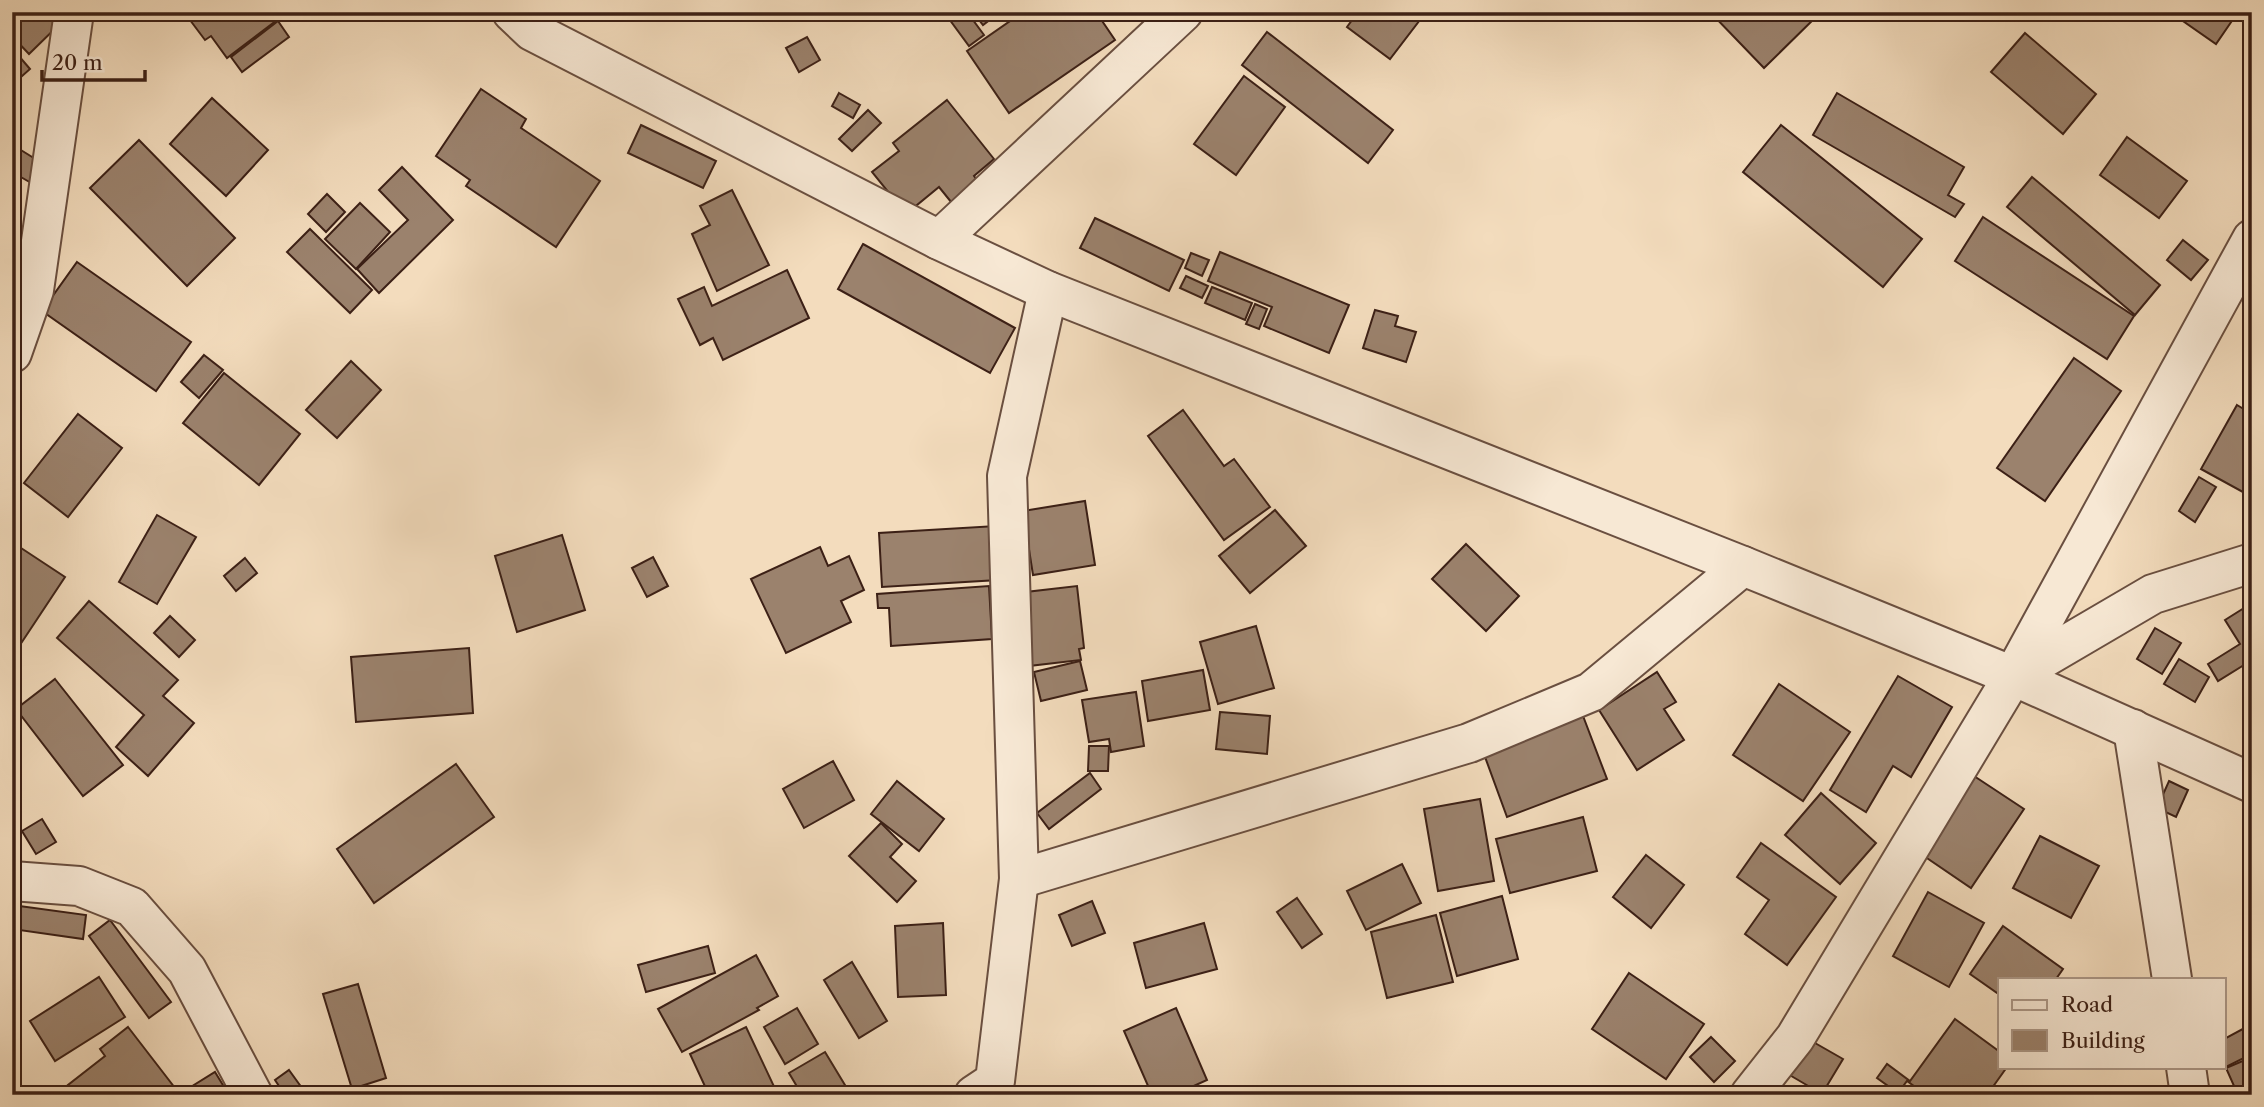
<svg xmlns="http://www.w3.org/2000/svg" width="2264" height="1107" font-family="'Libre Caslon Text',serif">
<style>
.building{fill:#9b826d;stroke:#3c2016;stroke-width:2}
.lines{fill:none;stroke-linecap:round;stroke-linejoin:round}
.minor-casing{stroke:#6a4f40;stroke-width:42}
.tertiary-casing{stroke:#6a4f40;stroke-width:42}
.minor{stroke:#f7e8d4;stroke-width:38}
.tertiary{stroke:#f7e8d4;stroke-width:38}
</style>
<rect width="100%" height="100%" fill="#f3dcbd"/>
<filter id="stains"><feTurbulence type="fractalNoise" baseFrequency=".00286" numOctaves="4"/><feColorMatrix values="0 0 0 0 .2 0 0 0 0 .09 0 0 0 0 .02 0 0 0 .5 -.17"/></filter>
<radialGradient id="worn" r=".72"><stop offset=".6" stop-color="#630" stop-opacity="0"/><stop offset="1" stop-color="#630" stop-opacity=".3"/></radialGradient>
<g class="building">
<polygon points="19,12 68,12 70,14 29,54 12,36 12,19"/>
<polygon points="184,12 277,12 281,17 227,58 211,36 205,40"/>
<polygon points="944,12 967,12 984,35 969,46"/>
<polygon points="973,12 1000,12 983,25"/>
<polygon points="1023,12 1096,12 1115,40 1009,113 967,51"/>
<polygon points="1358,12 1426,12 1390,59 1347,27"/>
<polygon points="1710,12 1821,12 1764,68"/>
<polygon points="2170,12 2238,12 2216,44"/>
<polygon points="278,21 289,37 242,72 231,57"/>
<polygon points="1267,32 1393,130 1368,163 1242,65"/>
<polygon points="2025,33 2096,94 2063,134 1991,72"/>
<polygon points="807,37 820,60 799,72 786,48"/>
<polygon points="12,48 30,69 12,85"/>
<polygon points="1244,76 1285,107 1236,175 1194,144"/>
<polygon points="481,89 526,119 521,128 600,181 556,247 466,186 470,180 436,156"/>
<polygon points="839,93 860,105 853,118 832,106"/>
<polygon points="1837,93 1964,167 1948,195 1964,204 1955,217 1813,135"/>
<polygon points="212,98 268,150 226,196 170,144"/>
<polygon points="947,100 994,159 974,176 982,187 956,208 939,187 906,214 872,172 899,151 893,143"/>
<polygon points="868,110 881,123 852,151 839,139"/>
<polygon points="641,125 716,161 703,188 628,153"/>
<polygon points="1781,125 1922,239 1883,287 1743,172"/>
<polygon points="2127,137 2187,181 2159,218 2100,175"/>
<polygon points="139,140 235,238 187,286 90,188"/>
<polygon points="16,147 45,165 33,184 12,172 12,153"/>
<polygon points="402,167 453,220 379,293 357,269 408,220 379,190"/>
<polygon points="2032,177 2160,285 2135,315 2007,207"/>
<polygon points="732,190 769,265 717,291 692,234 710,225 700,206"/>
<polygon points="327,194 345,212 326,232 308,214"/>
<polygon points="360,203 390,232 356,269 325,239"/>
<polygon points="1983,217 2134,316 2107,359 1955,261"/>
<polygon points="1095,218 1184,260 1169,291 1080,248"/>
<polygon points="310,229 372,290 350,313 287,252"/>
<polygon points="2183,240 2208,260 2191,280 2167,260"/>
<polygon points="12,242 22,246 12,269"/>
<polygon points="863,244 1015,328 990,373 838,289"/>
<polygon points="1220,252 1349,305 1329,353 1264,326 1272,307 1208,281"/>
<polygon points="1191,253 1209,260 1202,276 1185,268"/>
<polygon points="77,262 191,342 156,391 42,311"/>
<polygon points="787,270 809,318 723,360 713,338 700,345 678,299 704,287 712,306"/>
<polygon points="1186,276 1208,286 1202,298 1180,288"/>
<polygon points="1212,287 1252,303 1245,320 1205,303"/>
<polygon points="1255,304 1267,309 1259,329 1246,324"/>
<polygon points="1375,310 1398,316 1395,326 1416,332 1406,362 1363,348"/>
<polygon points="204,355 223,370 199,398 181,382"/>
<polygon points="2074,358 2121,391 2045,501 1997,468"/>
<polygon points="351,361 381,390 337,438 306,410"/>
<polygon points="224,373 300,434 259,485 183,423"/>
<polygon points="2237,405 2252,414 2252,497 2201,469"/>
<polygon points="1183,410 1224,466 1234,459 1270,507 1224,540 1148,436"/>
<polygon points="78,414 122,448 68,517 24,483"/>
<polygon points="2199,477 2216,487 2195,522 2179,511"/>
<polygon points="1085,501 1095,565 1033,575 1023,511"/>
<polygon points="1275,510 1306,546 1250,593 1219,556"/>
<polygon points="157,515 196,537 157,604 119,582"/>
<polygon points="996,526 998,580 882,587 879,533"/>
<polygon points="562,535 585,610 517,632 495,556"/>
<polygon points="1466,544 1519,596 1486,631 1432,579"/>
<polygon points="18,546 65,577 12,657 12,555"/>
<polygon points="820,547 828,566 849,556 864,590 841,601 851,622 786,653 751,579"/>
<polygon points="653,557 668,586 647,597 632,568"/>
<polygon points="245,558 257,573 236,591 224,576"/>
<polygon points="989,586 992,639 891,646 889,608 878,608 877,594"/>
<polygon points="1077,586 1084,648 1079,649 1081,660 1020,667 1026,592"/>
<polygon points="89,601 178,680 163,696 194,723 148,776 116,747 144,715 57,638"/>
<polygon points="2252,603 2252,660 2218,681 2208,664 2240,644 2225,620"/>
<polygon points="170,616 195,640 179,657 154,633"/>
<polygon points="1256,626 1274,688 1218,704 1200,642"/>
<polygon points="2155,628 2181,643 2162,674 2137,659"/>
<polygon points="469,648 473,713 356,722 351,657"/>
<polygon points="2179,659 2209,677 2195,702 2164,684"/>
<polygon points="1080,661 1087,690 1041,701 1034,672"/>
<polygon points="1203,670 1210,710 1148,721 1142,681"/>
<polygon points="1657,672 1676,702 1664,709 1684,740 1637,770 1599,710"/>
<polygon points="1898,676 1952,707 1911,777 1893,766 1866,812 1830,790"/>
<polygon points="55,679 123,765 83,796 16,709"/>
<polygon points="1779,684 1850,732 1803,801 1733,755"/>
<polygon points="1136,692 1144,746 1111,752 1109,739 1089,742 1082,700"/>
<polygon points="1580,708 1607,779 1507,817 1481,746"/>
<polygon points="1220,712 1270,716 1267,754 1216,749"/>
<polygon points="1089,746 1109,746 1108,771 1088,771"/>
<polygon points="833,761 854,800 804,828 783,789"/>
<polygon points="456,764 494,817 374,903 337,849"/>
<polygon points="1090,773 1101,789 1049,829 1037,813"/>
<polygon points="1974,776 2024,809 1971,888 1921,854"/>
<polygon points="897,781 944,819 919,851 871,814"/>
<polygon points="2169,781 2188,790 2176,817 2157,808"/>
<polygon points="1821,793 1876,843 1840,884 1785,835"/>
<polygon points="1480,799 1494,881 1438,891 1424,809"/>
<polygon points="1583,817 1597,871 1510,893 1496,839"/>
<polygon points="42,819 56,842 36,854 22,831"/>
<polygon points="881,823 902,844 890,857 916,881 897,902 849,856"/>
<polygon points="2040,836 2099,866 2071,918 2013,888"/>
<polygon points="1761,843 1836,897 1787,965 1745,934 1769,900 1737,877"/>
<polygon points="1646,855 1684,885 1651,928 1613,897"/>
<polygon points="1402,864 1421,903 1366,930 1347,891"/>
<polygon points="1928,892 1984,923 1949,987 1893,956"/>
<polygon points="1502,896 1518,959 1457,976 1440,913"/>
<polygon points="1297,898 1322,934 1302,948 1277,912"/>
<polygon points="1092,901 1105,933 1072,946 1059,915"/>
<polygon points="12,905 86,915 83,939 12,929"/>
<polygon points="1436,915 1453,982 1387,998 1371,932"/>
<polygon points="110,920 171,1002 149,1018 89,936"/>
<polygon points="943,923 946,995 898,997 895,926"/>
<polygon points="1204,923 1217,969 1146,988 1134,943"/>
<polygon points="2003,926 2063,969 2056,979 2000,979 2000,995 1970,974"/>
<polygon points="708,946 715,973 646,992 638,965"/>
<polygon points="756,955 778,996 757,1008 759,1010 682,1052 658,1009"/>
<polygon points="852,962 887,1021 859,1038 824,980"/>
<polygon points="1629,973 1704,1024 1666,1079 1592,1029"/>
<polygon points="99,977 125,1017 55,1061 30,1021"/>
<polygon points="358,984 386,1078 352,1089 323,994"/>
<polygon points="797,1008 818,1044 785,1064 764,1027"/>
<polygon points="1176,1008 1207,1080 1174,1095 1152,1095 1124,1031"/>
<polygon points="1955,1019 2000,1052 2000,1067 2007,1067 1987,1095 1926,1095 1907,1081 1898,1093 1877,1078 1887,1064 1910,1081"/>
<polygon points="2252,1024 2252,1054 2224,1068 2224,1039"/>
<polygon points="128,1027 175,1088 166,1095 76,1095 68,1085 105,1056 100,1049"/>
<polygon points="746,1027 778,1095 709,1095 690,1054"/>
<polygon points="1801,1035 1843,1059 1822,1094 1781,1070"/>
<polygon points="1711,1037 1735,1061 1714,1082 1690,1057"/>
<polygon points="825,1052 851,1095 802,1095 789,1073"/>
<polygon points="2252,1057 2252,1089 2238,1095 2226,1068"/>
<polygon points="289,1070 307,1095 285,1095 275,1080"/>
<polygon points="215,1072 229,1095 182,1095 181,1093"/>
</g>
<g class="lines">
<g class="minor-casing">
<g id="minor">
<polyline points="939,240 1183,12"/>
<polyline points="12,353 34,290 74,12"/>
<polyline points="2133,729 2172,979"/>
<polyline points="1019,879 1469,743 1591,692 1743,566"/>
<polyline points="12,881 79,886 132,907 187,970 253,1095"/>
<polyline points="2186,1067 2190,1095"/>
<polyline points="974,1095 995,1081 1019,879 1007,476 1048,291"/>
<polyline points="1750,1095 1795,1038 2013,676 2153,594 2252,563"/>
</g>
</g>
<g class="tertiary-casing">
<g id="tertiary">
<polyline points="512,12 532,31 939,240 1048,291 1743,566 2013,676 2252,783"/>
<polyline points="2013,676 2252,239"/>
</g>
</g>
<use href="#minor" class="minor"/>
<use href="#tertiary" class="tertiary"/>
</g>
<rect width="2264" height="1107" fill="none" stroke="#f3dcbd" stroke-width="42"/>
<rect x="14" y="14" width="2236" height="1079" fill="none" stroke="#3c2016" stroke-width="3.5"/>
<rect x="21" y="21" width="2222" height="1065" fill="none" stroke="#3c2016" stroke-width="2"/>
<rect x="1998" y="978" width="228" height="91" fill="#f7e8d4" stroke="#ac9888" stroke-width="2"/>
<rect x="2012" y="1000" width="35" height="10" fill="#f7e8d4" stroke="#ac9888" stroke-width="2"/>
<text x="2061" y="1012" font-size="21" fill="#3c2016">Road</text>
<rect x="2012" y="1030" width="35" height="21" fill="#9b826d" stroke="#ac9888" stroke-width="2"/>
<text x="2061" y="1048" font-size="21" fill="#3c2016">Building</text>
<path d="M42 70v10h103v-10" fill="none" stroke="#3c2016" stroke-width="3.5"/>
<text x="52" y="70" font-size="21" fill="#3c2016" stroke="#f7e8d4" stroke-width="5" paint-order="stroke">20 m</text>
<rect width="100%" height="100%" filter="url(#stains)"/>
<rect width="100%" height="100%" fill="url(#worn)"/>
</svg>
